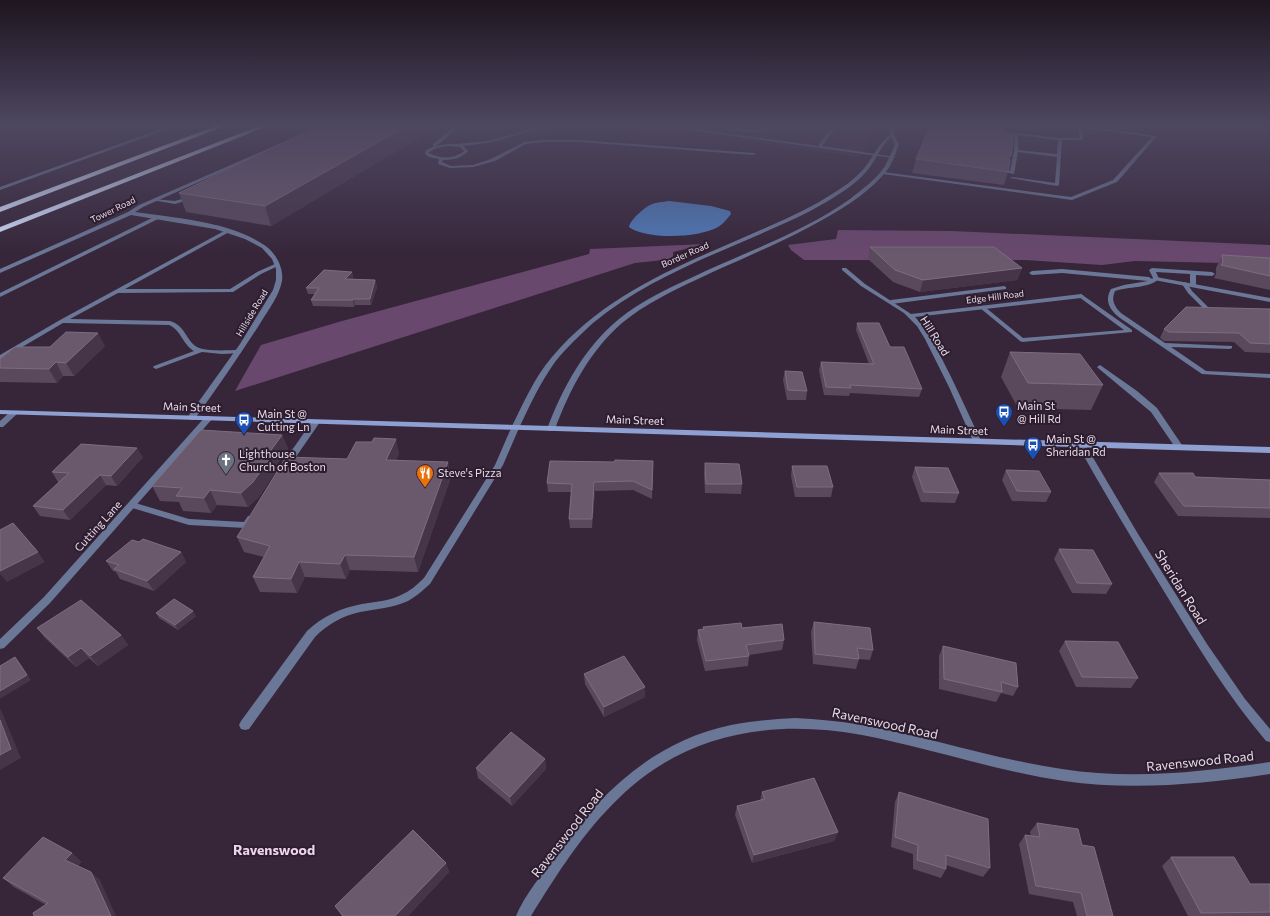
<svg xmlns="http://www.w3.org/2000/svg" width="1270" height="916" font-family="Commissioner,sans-serif">
<style>
.built{fill:#432d46}
.green{fill:#69486e}
.water{fill:#4f79b9}
.lines{fill:none;stroke-linecap:round;stroke-linejoin:round}
.service{fill:#6b7796;fill-rule:evenodd}
.minor{fill:#6b7796;fill-rule:evenodd}
.tertiary{fill:#6b7796;fill-rule:evenodd}
.secondary{fill:#8ea0d1;fill-rule:evenodd}
.motorway{fill:#d3dffd;fill-rule:evenodd}
.wall{fill:#5a495d}
.shaded-wall{fill:#463449}
.building{fill:#6a596c;stroke:#7d6d80}
.labels{text-anchor:middle;stroke-width:4;stroke-linejoin:round;paint-order:stroke}
.far-street-label{font-size:9px;fill:#e6dbe8;stroke:#2d1d2f}
.street-label{font-size:11px;fill:#e6dbe8;stroke:#2d1d2f}
.poi-label{font-size:11px;fill:#e6dbe8;stroke:#2d1d2f;text-anchor:start}
.near-street-label{font-size:13px;fill:#e6dbe8;stroke:#2d1d2f}
.near-neighbourhood-label{font-size:14px;font-weight:bold;fill:#ecd5ef;stroke:#2d1d2f}
</style>
<rect width="100%" height="100%" fill="#37263a"/>
<polygon class="built" points="376,126 874,126 873,133 869,142 859,157 736,140 651,133 570,128 507,143 378,128"/>
<g class="green">
<polygon points="838,230 952,231 1270,245 1270,264 1135,261 1102,265 1025,260 804,260 791,250 788,245 836,239"/>
<polygon points="705,244 673,252 673,259 635,263 235,391 261,345 342,321 589,254 590,249"/>
</g>
<path class="water" d="M669,201L711,206L730,211L731,214C727,219 723,224 718,227C699,238 646,240 629,227C630,220 644,208 650,205C656,202 663,202 669,201Z"/>
<g class="lines">
<g class="service">
<polygon points="455,126 460,126 439,144 435,146 433,146 433,144"/>
<path d="M542,126H550L488,143L463,146L468,151C462,158 453,160 443,160L442,162L451,166L473,165L491,159L524,142L543,140H579L754,153L756,154L754,155L579,142H543L526,144L495,161L473,167L450,168L438,164L439,159L429,157L425,154L426,150L435,146L448,144H455L488,141ZM448,146L460,147L464,151C455,159 439,159 429,153V152L437,148Z"/>
<polygon points="661,126 675,126 818,146 833,126 837,126 822,146 895,157 893,158"/>
<path d="M714,126L755,130L776,126C761,136 730,132 714,126Z"/>
<path d="M1072,126H1087L1157,136L1117,182L1072,200L883,174L881,173L883,172L1071,197L1113,180L1152,137L1082,128L1083,140H1062L1059,185L1057,186L1010,178L1012,177L1055,183L1057,157L1018,152L1014,174L1004,172L1006,171H1010L1014,151L1015,133L1060,138H1080L1078,128ZM1018,135L1058,140L1057,154L1018,150Z"/>
<polygon points="192,196 194,196 194,198 175,204 152,200 154,199 175,201"/>
<polygon points="156,216 159,218 158,219 0,297 0,293"/>
<path d="M226,230L231,231L125,289H230L257,272L275,264L280,265L261,274L233,292L118,293L70,319L170,321C186,326 186,341 197,347C207,352 228,350 239,350L241,351V353L222,354L202,352L156,369L154,368L153,367L154,366L194,351C183,345 181,330 169,325L63,323L0,360V355L60,320Z"/>
<path d="M1152,268L1212,272L1215,274L1212,276L1196,275V285L1193,287L1190,285V274L1156,272L1159,279C1147,289 1129,286 1115,291C1111,300 1114,306 1121,313L1165,343L1232,346V348L1230,349L1171,347L1206,371L1270,374V378L1202,374L1120,318C1110,310 1104,301 1111,289L1124,285L1148,281L1062,273L1032,275L1029,273L1032,271L1062,269L1149,277L1152,279L1153,278L1149,270Z"/>
<polygon points="1185,282 1187,283 1192,291 1214,313 1214,315 1210,315 1188,293 1182,284"/>
<polygon points="1004,286 1006,287 1006,289 891,304 888,302 891,300"/>
<polygon points="1081,294 1132,330 1132,332 1022,342 1020,341 980,308 983,306 985,307 1023,338 1124,330 1079,297 1078,296"/>
<polygon points="1100,365 1137,391 1157,408 1184,448 1183,450 1177,450 1151,412 1098,368 1097,367"/>
<polygon points="11,411 17,411 18,413 3,427 0,427 0,421"/>
<polygon points="313,420 316,420 320,422 289,467 283,467 282,465 283,463"/>
<path d="M512,426H518L519,428L503,465L430,584C423,590 417,596 408,601C393,608 376,609 360,612C342,616 328,624 315,637L249,729L245,730L241,729L239,725L241,721L307,631C323,616 341,608 362,604C375,602 389,601 401,595C410,591 417,585 424,578L495,465Z"/>
<polygon points="132,502 189,519 244,522 248,516 254,516 255,518 249,527 246,528 189,525 129,507 128,505 129,503"/>
</g>
<g class="minor">
<path d="M891,126H895L894,135L899,144C896,152 893,162 888,169C871,191 847,206 824,219C784,242 740,259 698,279C672,291 645,304 622,323C589,352 570,389 555,429L551,431H548L547,429C563,387 584,348 619,319C641,301 667,289 693,277C745,252 802,233 850,199C861,190 877,179 885,166C889,159 892,151 895,144L891,137C882,145 877,157 870,167C860,181 843,192 828,201C803,216 776,227 749,239C695,262 639,285 593,323C580,335 566,348 555,362C540,383 530,405 519,428L518,430H512L511,428C523,404 534,378 552,357C600,300 664,272 731,243C762,229 794,217 824,199C839,190 855,180 866,166C874,155 879,143 890,135Z"/>
<path d="M279,144L282,145L143,207L135,212C175,218 226,221 261,243C274,250 284,266 282,281C279,296 269,309 261,322C240,355 217,388 194,420H191L187,418L240,344L273,290L276,280V269L272,259L262,248L245,239L215,229L131,215L0,273V269L128,212L139,205Z"/>
<path d="M842,268H846L865,284L911,314L1081,294L1084,296L1081,298L915,317C927,329 934,344 942,359C956,386 968,413 981,441L977,443L973,441L949,387L925,339L917,326L904,313L861,286L842,270Z"/>
<polygon points="1156,277 1270,298 1270,302 1154,280 1154,278"/>
<polygon points="206,416 209,416 213,418 50,603 4,648 0,649 0,639 44,597"/>
<path d="M1078,442H1081L1085,444L1138,534L1207,644L1245,699L1270,729V742L1266,741C1227,695 1196,644 1165,593C1135,544 1105,494 1077,444Z"/>
<path d="M795,718C817,719 839,721 861,725C929,737 994,759 1062,769C1132,780 1201,772 1270,762V774C1201,784 1133,791 1064,781C996,771 930,748 862,735C773,719 687,732 620,797C584,831 557,874 531,916H516C524,896 543,873 556,855C600,793 654,741 731,725C752,721 773,719 795,718Z"/>
</g>
<polygon class="tertiary" points="169,126 176,126 0,190 0,187"/>
<polygon class="secondary" points="0,410 1270,447 1270,453 0,414"/>
<g class="motorway">
<polygon points="216,126 225,126 0,212 0,207"/>
<polygon points="259,126 268,126 0,232 0,227"/>
</g>
</g>
<g class="wall">
<polygon points="318,126 439,126 271,226 186,212 179,193"/>
<polygon points="1003,133 1008,172 1004,185 912,173 916,159"/>
<polygon points="870,247 1022,268 1017,280 920,292 893,282 868,259"/>
<polygon points="1222,255 1270,258 1270,290 1214,278 1216,274 1216,268"/>
<polygon points="352,272 353,278 352,279 375,280 377,287 371,305 355,305 354,307 313,306 311,300 315,294 308,294 306,288"/>
<polygon points="1270,309 1270,353 1245,352 1234,342 1164,341 1160,338 1164,329"/>
<polygon points="857,323 890,347 922,389 919,397 850,393 849,396 824,395 819,370 821,362 869,364 856,330"/>
<polygon points="105,346 74,376 63,376 57,383 0,382 0,359 50,347"/>
<polygon points="1010,352 1103,385 1091,410 1018,408 1001,377"/>
<polygon points="785,371 807,391 806,400 787,400 783,380"/>
<polygon points="282,435 288,449 275,467 276,471 259,497 248,507 217,505 211,513 183,511 179,502 160,501 152,486"/>
<polygon points="399,453 396,460 451,477 418,572 350,570 346,579 305,577 297,593 260,592 253,577 264,557 244,552 237,537 347,459"/>
<polygon points="143,457 117,486 106,485 70,520 40,516 33,506 60,482 58,482 52,472"/>
<polygon points="653,461 652,499 633,490 595,491 592,528 570,528 569,519 571,492 548,492 547,483 614,462"/>
<polygon points="705,463 742,484 741,494 705,493 704,473"/>
<polygon points="792,466 833,487 831,497 795,497 791,476"/>
<polygon points="915,467 959,493 955,503 921,502 912,477"/>
<polygon points="1006,470 1051,492 1046,502 1012,501 1002,480"/>
<polygon points="1159,473 1195,477 1270,480 1270,518 1178,516 1154,482"/>
<polygon points="139,542 181,552 186,562 154,591 120,579 116,572 113,571 106,561"/>
<polygon points="1059,549 1112,584 1106,594 1072,593 1054,559"/>
<polygon points="156,613 196,616 178,630 159,618"/>
<polygon points="814,622 873,650 870,660 859,659 856,669 813,664 811,632"/>
<polygon points="703,627 742,628 784,640 782,650 749,655 749,656 748,666 705,671 697,640 698,630 703,629"/>
<polygon points="37,628 121,635 128,645 98,666 89,658 76,667 45,638"/>
<polygon points="1065,641 1138,678 1131,688 1076,687 1059,651"/>
<polygon points="943,646 1018,687 1013,696 1001,693 996,702 939,689 939,656"/>
<polygon points="584,674 645,697 604,717 585,684"/>
<polygon points="545,759 546,769 512,806 478,778 476,768"/>
<polygon points="762,792 838,832 834,841 752,863 735,815 737,806 760,801"/>
<polygon points="899,792 990,868 983,877 946,865 946,869 941,878 913,869 913,854 891,847 895,802"/>
<polygon points="1037,823 1082,845 1113,916 1077,916 1073,902 1029,894 1019,844 1025,835 1031,836 1030,832"/>
<polygon points="72,853 81,862 78,866 100,880 46,905 14,887 3,878"/>
<polygon points="1171,857 1250,884 1270,884 1270,916 1188,916 1162,866"/>
<polygon points="446,863 449,872 408,916 342,916 335,906"/>
</g>
<g class="shaded-wall">
<polygon points="407,126 439,126 271,226 265,206"/>
<polygon points="1011,156 1007,170 1007,158"/>
<polygon points="1022,268 1017,280 920,292 923,280"/>
<polygon points="352,272 353,278 347,285 345,279"/>
<polygon points="375,280 377,287 371,305 370,299"/>
<polygon points="354,299 355,305 354,307 353,300"/>
<polygon points="98,333 105,346 74,376 66,363"/>
<polygon points="56,362 63,376 57,383 49,369"/>
<polygon points="282,435 288,449 275,467 276,471 259,497 248,507 241,493"/>
<polygon points="396,439 399,453 390,474 386,460"/>
<polygon points="137,448 143,457 117,486 111,476"/>
<polygon points="448,462 451,477 418,572 414,557"/>
<polygon points="100,475 106,485 70,520 63,510"/>
<polygon points="594,482 595,491 592,528 592,519"/>
<polygon points="210,490 217,505 211,513 204,498"/>
<polygon points="38,552 45,562 7,582 0,574 0,571"/>
<polygon points="181,552 186,562 154,591 147,581"/>
<polygon points="345,555 350,570 346,579 340,564"/>
<polygon points="299,562 305,577 297,593 291,579"/>
<polygon points="193,611 196,616 178,630 175,625"/>
<polygon points="121,635 128,645 98,666 90,656"/>
<polygon points="81,648 89,658 76,667 68,657"/>
<polygon points="15,657 20,663 31,680 0,699 0,691"/>
<polygon points="645,687 645,697 604,717 604,707"/>
<polygon points="0,709 1,710 21,758 0,770"/>
<polygon points="545,759 546,769 512,806 510,797"/>
<polygon points="838,832 834,841 752,863 754,855"/>
<polygon points="72,853 81,862 75,869 65,860"/>
<polygon points="446,863 449,872 408,916 395,916"/>
<polygon points="91,872 100,880 116,916 110,916"/>
</g>
<g class="building">
<polygon points="318,126 407,126 265,206 179,193"/>
<polygon points="930,126 1005,126 1003,133 1014,134 1011,156 1007,158 1010,160 1008,172 916,159"/>
<polygon points="870,247 994,247 1022,268 923,280 895,270"/>
<polygon points="1222,255 1270,258 1270,276 1221,265 1223,262"/>
<polygon points="324,270 352,272 345,279 375,280 370,299 354,299 353,300 311,300 319,288 306,288"/>
<polygon points="1186,307 1270,309 1270,344 1250,343 1239,333 1169,332 1164,329"/>
<polygon points="857,323 879,323 890,347 904,347 922,389 850,385 851,388 826,387 821,362 874,364"/>
<polygon points="66,332 98,333 66,363 56,362 49,369 0,368 0,359 15,347 50,347"/>
<polygon points="1010,352 1080,354 1103,385 1028,383"/>
<polygon points="785,371 802,372 807,391 788,390"/>
<polygon points="201,430 282,435 266,457 271,457 253,482 241,493 210,490 204,498 176,496 182,488 152,486"/>
<polygon points="374,438 396,439 386,460 448,462 414,557 345,555 340,564 299,562 291,579 253,577 270,546 237,537 286,457 347,459 356,442 372,442"/>
<polygon points="81,444 137,448 111,476 100,475 63,510 33,506 69,473 52,472"/>
<polygon points="615,460 653,461 652,490 633,481 594,482 592,519 569,519 572,484 547,483 550,461 614,462"/>
<polygon points="705,463 739,464 742,484 706,484"/>
<polygon points="792,466 827,466 833,487 797,487"/>
<polygon points="915,467 948,468 959,493 924,492"/>
<polygon points="1006,470 1039,471 1051,492 1017,491"/>
<polygon points="1159,473 1193,473 1195,477 1270,480 1270,508 1184,506"/>
<polygon points="13,523 38,552 0,571 0,530"/>
<polygon points="143,539 181,552 147,581 114,569 119,565 106,561 132,540 139,542"/>
<polygon points="1059,549 1093,550 1112,584 1077,583"/>
<polygon points="174,599 193,611 175,625 156,613"/>
<polygon points="81,600 121,635 90,656 81,648 68,657 37,628"/>
<polygon points="814,622 870,628 873,650 857,648 859,659 815,654"/>
<polygon points="741,623 742,628 782,624 784,640 746,645 749,656 706,661 698,630 704,629 703,627"/>
<polygon points="1065,641 1118,642 1138,678 1082,677"/>
<polygon points="943,646 1016,663 1018,687 1001,682 1002,692 944,679"/>
<polygon points="624,656 645,687 604,707 584,674"/>
<polygon points="15,657 27,675 0,691 0,666"/>
<polygon points="0,720 11,749 0,755"/>
<polygon points="511,732 545,759 510,797 476,768"/>
<polygon points="814,778 838,832 754,855 737,806 765,799 762,792"/>
<polygon points="899,792 988,819 990,868 946,855 946,869 917,860 918,845 895,837"/>
<polygon points="1037,823 1078,829 1082,845 1094,847 1113,916 1087,916 1081,893 1036,886 1025,835 1040,837"/>
<polygon points="413,830 446,863 395,916 343,916 335,906"/>
<polygon points="43,837 72,853 65,860 91,872 111,916 34,916 33,913 48,903 3,878"/>
<polygon points="1171,857 1234,857 1250,884 1270,884 1270,912 1201,913"/>
</g>
<linearGradient id="sky" x2="0" y2="1"><stop stop-color="#1e1520"/><stop offset="0.49" stop-color="#4d4760"/><stop offset="1" stop-color="#4d4760" stop-opacity="0"/></linearGradient>
<rect width="1270" height="255" fill="url(#sky)"/>
<defs>
<g id="bus-pin" transform="scale(0.9)"><path d="M0 17L-7.5 6A9.5 9.5 0 1 1 7.5 6Z" fill="#1a4fb4" stroke="#2d1d2f"/><path d="M-5-6H5V4H4V6H2V4H-2V6H-4V4H-5ZM-3.5-4V0h7V-4ZM-3.5 1.2v1.5H-2V1.2ZM2 1.2v1.5H3.5V1.2Z" fill="#fff"/></g>
<g id="church-pin" transform="scale(0.9)"><path d="M0 17L-7.5 6A9.5 9.5 0 1 1 7.5 6Z" fill="#6b7280" stroke="#2d1d2f"/><path d="M-1.2-6h2.4v3.5h3.3v2.4h-3.3V6h-2.4V-.1h-3.3v-2.4h3.3Z" fill="#fff"/></g>
<g id="restaurant-pin" transform="scale(0.9)"><path d="M0 17L-7.5 6A9.5 9.5 0 1 1 7.5 6Z" fill="#e8710a" stroke="#2d1d2f"/><path d="M-5-6h1v4h1v-4h1v4h1v-4h1v5L-1.5 .5V6h-2V.5L-5-1ZM5-6V6H3V1.5H1.5Q1.5-4 5-6Z" fill="#fff"/></g>
</defs>
<g fill-rule="evenodd">
<use href="#bus-pin" x="1004" y="412"/>
<use href="#bus-pin" x="244" y="420"/>
<use href="#bus-pin" x="1033" y="445"/>
<use href="#church-pin" x="226" y="460"/>
<use href="#restaurant-pin" x="425" y="473"/>
</g>
<g class="labels">
<g class="far-street-label">
<text transform="translate(113 210) rotate(-26)" y="3">Tower Road</text>
<text transform="translate(685 255) rotate(-24)" y="3">Border Road</text>
<text transform="translate(995 297) rotate(-7)" y="3">Edge Hill Road</text>
<text transform="translate(252 313) rotate(-59)" y="3">Hillside Road</text>
</g>
<g class="street-label">
<text transform="translate(935 336) rotate(58)" y="4">Hill Road</text>
<text transform="translate(192 407) rotate(2)" y="4">Main Street</text>
<text transform="translate(635 420) rotate(2)" y="4">Main Street</text>
<text transform="translate(959 430) rotate(2)" y="4">Main Street</text>
<text transform="translate(98 526) rotate(-48)" y="4">Cutting Lane</text>
</g>
<g class="poi-label">
<text x="1017" y="410">Main St<tspan x="1017" dy="13">@ Hill Rd</tspan></text>
<text x="257" y="418">Main St @<tspan x="257" dy="13">Cutting Ln</tspan></text>
<text x="1046" y="443">Main St @<tspan x="1046" dy="13">Sheridan Rd</tspan></text>
<text x="239" y="458">Lighthouse<tspan x="239" dy="13">Church of Boston</tspan></text>
<text x="438" y="477">Steve's Pizza</text>
</g>
<g class="near-street-label">
<text transform="translate(1181 587) rotate(58)" y="5">Sheridan Road</text>
<text transform="translate(885 723) rotate(12)" y="5">Ravenswood Road</text>
<text transform="translate(1200 761) rotate(-6)" y="5">Ravenswood Road</text>
<text transform="translate(567 833) rotate(-52)" y="5">Ravenswood Road</text>
</g>
<g class="near-neighbourhood-label">
<text x="274" y="855">Ravenswood</text>
</g>
</g>
</svg>
